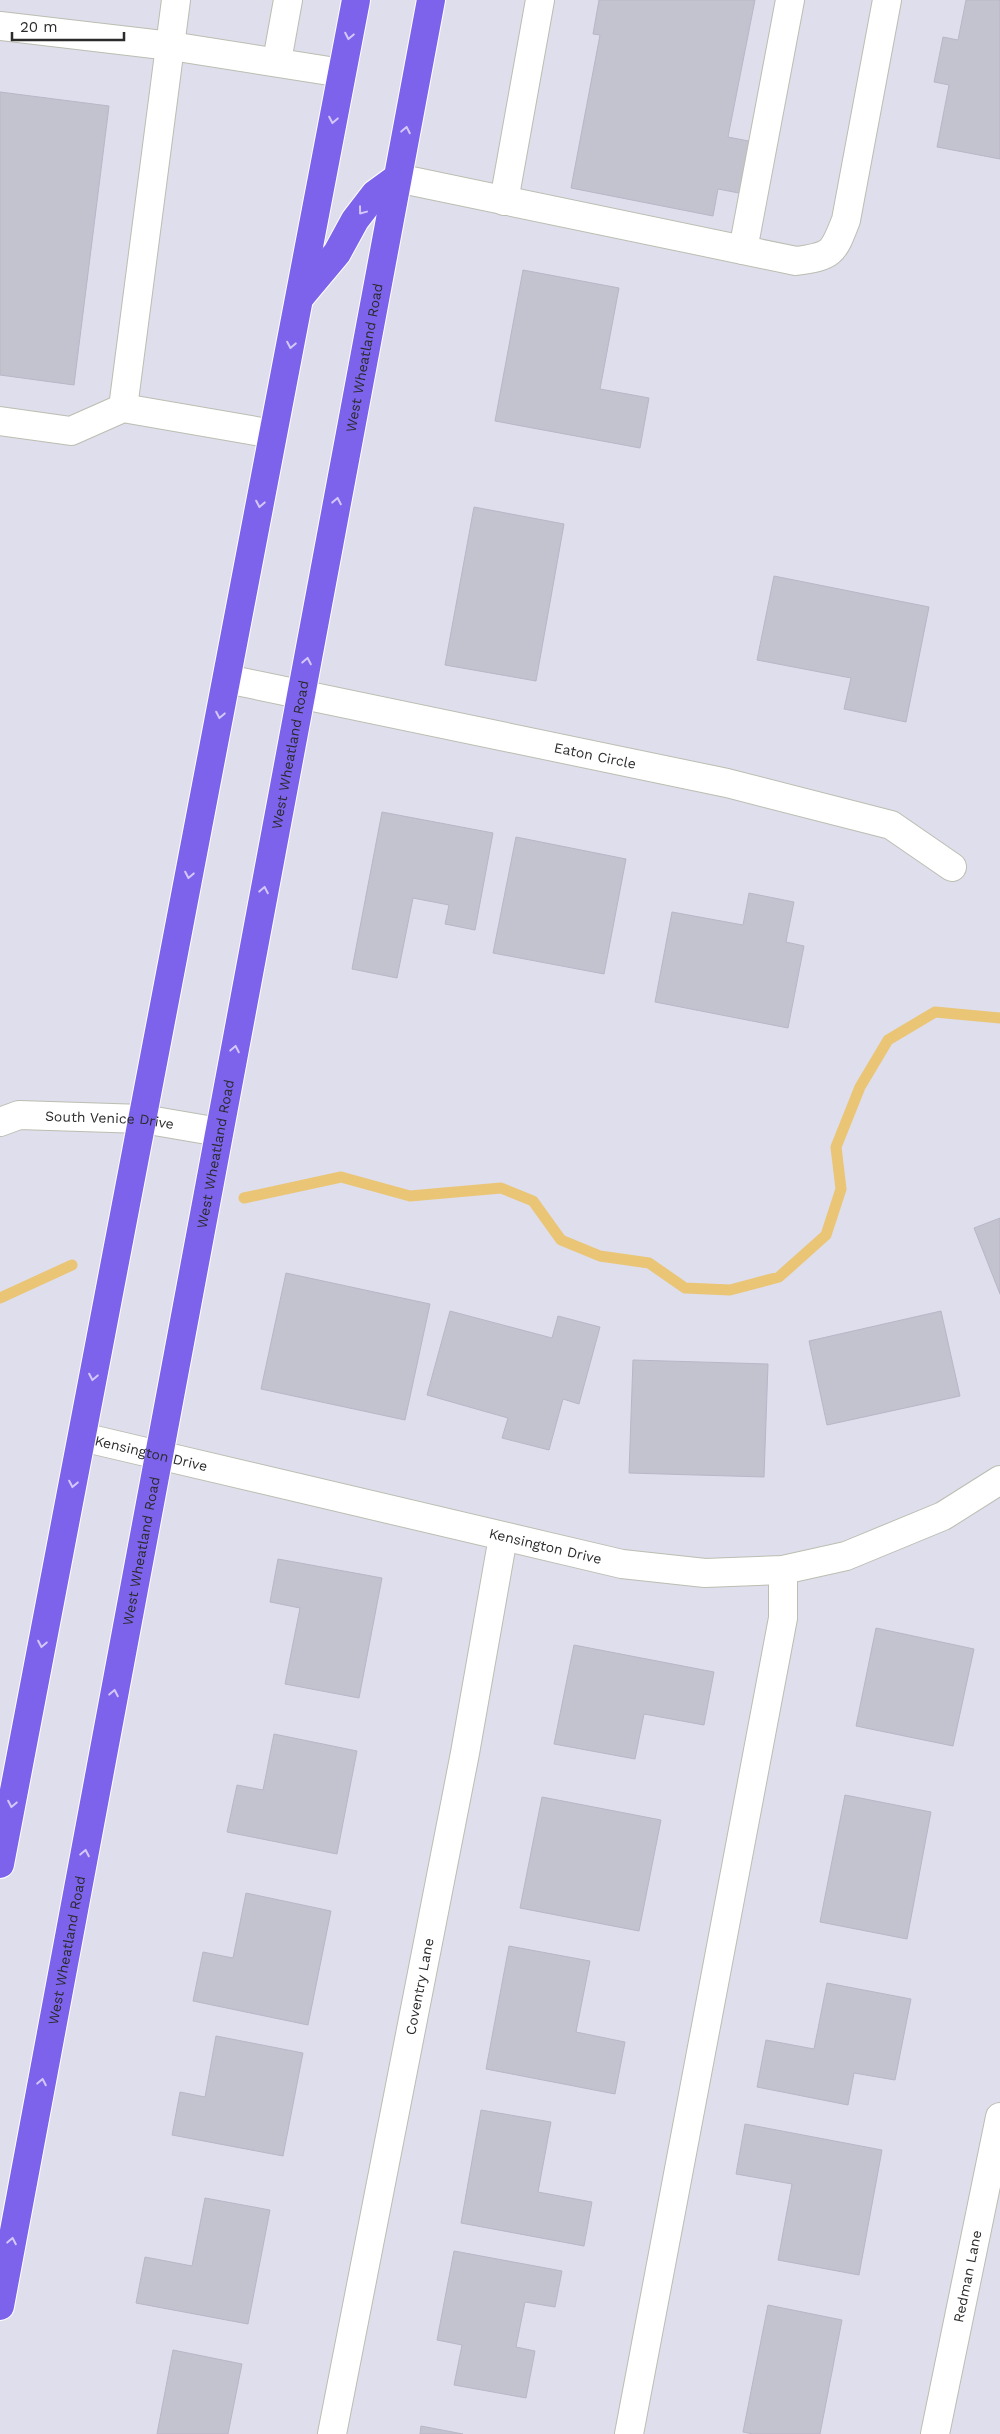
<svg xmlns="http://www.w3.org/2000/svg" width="1000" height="2434" font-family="'Work Sans',sans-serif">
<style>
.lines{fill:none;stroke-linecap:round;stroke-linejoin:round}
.stream{stroke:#eac575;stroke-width:11}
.building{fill:#c3c2cf;stroke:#b8b7c8}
.minor-casing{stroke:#bbbeb1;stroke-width:30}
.major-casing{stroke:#fff;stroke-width:30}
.minor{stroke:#fff;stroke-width:28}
.major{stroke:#7d63ec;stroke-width:28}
.oneway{stroke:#d2c8f8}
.labels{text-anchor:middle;stroke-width:5;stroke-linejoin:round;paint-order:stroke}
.street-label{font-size:14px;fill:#2b2b2b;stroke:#fff}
</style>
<rect width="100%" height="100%" fill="#dedeec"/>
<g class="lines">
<g class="stream">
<polyline points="244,1198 341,1177 410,1196 501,1188 533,1201 561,1240 600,1256 649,1263 685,1288 730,1290 779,1277 826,1235 841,1189 836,1147 860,1087 888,1040 935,1012 1000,1018"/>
<polyline points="0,1298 72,1265"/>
</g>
</g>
<g class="building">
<polygon points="599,0 755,0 728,137 754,142 744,194 718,189 713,216 571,188 600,35 593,34"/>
<polygon points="966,0 1000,0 1000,159 937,147 949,85 934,82 943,37 958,40"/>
<polygon points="0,92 109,106 74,385 0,375"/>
<polygon points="523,270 619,288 600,389 649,398 640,448 495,421"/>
<polygon points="474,507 564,524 536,681 445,665"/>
<polygon points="774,576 929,607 906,722 844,709 851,678 757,660"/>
<polygon points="382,812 493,833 475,930 445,924 449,905 413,898 397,978 352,969"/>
<polygon points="516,837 626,859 604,974 493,953"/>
<polygon points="749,893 794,902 786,942 804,946 788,1028 655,1002 672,912 743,925"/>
<polygon points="1000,1218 1000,1294 974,1228"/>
<polygon points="286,1273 430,1304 405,1420 261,1389"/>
<polygon points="450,1311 552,1338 558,1316 600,1327 579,1404 563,1399 549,1450 502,1438 508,1418 427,1395"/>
<polygon points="941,1311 960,1396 827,1425 809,1341"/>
<polygon points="633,1360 768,1364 764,1477 629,1473"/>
<polygon points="278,1559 382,1578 359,1698 285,1684 300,1608 270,1602"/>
<polygon points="876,1628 974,1649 953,1746 856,1726"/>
<polygon points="574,1645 714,1672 704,1725 644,1714 635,1759 554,1744"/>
<polygon points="274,1734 357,1751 337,1854 227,1832 237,1785 263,1790"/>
<polygon points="845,1795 931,1812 907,1939 820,1922"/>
<polygon points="542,1797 661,1820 639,1931 520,1908"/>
<polygon points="246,1893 331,1911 308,2025 193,2001 203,1952 233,1958"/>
<polygon points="509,1946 590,1961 576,2032 625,2042 615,2094 486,2069"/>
<polygon points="827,1983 911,1999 895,2080 854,2073 848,2105 757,2087 766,2040 814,2049"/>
<polygon points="216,2036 303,2053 283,2156 172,2135 180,2092 205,2097"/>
<polygon points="481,2110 551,2122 538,2192 592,2202 584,2246 461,2223"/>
<polygon points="745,2124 882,2150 859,2275 778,2260 792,2184 736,2174"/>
<polygon points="205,2198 270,2210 248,2324 136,2303 145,2257 192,2266"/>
<polygon points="454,2251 562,2271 555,2307 525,2302 516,2347 535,2351 526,2398 454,2385 462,2345 437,2340"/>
<polygon points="768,2305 842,2320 820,2434 753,2434 743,2432"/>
<polygon points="173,2350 242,2364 228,2434 157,2434"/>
<polygon points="421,2426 463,2434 420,2434"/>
</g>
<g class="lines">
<g class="minor-casing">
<g id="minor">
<polyline points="0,26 171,46 342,73"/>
<polyline points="277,61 288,0"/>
<path d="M397,178L796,261C832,256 833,254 846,220L887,0"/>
<polyline points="504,201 540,0"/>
<polyline points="743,250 790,0"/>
<polyline points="123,408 176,0"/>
<polyline points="0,421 71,431 123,408 273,434"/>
<path id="s1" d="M227,679L727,783L891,825L952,867"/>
<path id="s2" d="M0,1122L19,1115L143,1119L219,1132"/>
<path id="s3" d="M82,1437L622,1564L705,1573L783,1570L846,1556L943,1516L1000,1480"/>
<path id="s4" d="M332,2434L465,1753L503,1537"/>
<polyline points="629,2434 783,1618 783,1570"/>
<path id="s5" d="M935,2434L1000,2117"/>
</g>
</g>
<g class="major-casing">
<g id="major">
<polyline points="301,296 337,253 355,220 375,194 397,178"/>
<polyline points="0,1864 356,0"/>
<path id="s6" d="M0,2306L431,0"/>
</g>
</g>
<use href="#minor" class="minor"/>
<use href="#major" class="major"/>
</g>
<defs><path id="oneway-chevron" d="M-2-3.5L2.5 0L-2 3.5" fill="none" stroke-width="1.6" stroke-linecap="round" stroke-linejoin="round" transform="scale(1.25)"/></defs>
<g class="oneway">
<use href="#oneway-chevron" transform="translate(349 36) rotate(101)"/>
<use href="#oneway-chevron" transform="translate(333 120) rotate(101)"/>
<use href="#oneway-chevron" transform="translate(406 130) rotate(-79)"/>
<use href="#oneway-chevron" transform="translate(362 211) rotate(127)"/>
<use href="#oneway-chevron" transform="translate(291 345) rotate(101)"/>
<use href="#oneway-chevron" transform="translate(337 501) rotate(-79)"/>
<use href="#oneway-chevron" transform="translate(260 504) rotate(101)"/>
<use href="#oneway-chevron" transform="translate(307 661) rotate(-79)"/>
<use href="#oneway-chevron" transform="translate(220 715) rotate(101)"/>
<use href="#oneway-chevron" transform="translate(189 875) rotate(101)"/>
<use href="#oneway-chevron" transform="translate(264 890) rotate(-79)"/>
<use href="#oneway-chevron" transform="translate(235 1049) rotate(-79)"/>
<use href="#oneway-chevron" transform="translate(93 1377) rotate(101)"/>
<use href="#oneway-chevron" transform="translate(73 1484) rotate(101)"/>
<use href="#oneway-chevron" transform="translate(42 1644) rotate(101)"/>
<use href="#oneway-chevron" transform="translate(114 1693) rotate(-79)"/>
<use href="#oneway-chevron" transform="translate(12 1804) rotate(101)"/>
<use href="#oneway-chevron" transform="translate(85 1853) rotate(-79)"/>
<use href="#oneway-chevron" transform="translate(42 2082) rotate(-79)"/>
<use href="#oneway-chevron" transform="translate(12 2241) rotate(-79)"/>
</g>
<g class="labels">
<g class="street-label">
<text dy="5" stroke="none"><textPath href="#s6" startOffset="1982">West Wheatland Road</textPath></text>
<text dy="5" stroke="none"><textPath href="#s6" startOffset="1578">West Wheatland Road</textPath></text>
<text dy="5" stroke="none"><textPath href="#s1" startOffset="376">Eaton Circle</textPath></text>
<text dy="5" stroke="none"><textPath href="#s2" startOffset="111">South Venice Drive</textPath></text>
<text dy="5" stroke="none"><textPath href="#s6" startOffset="1172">West Wheatland Road</textPath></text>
<text dy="5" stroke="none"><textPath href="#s3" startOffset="71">Kensington Drive</textPath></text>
<text dy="5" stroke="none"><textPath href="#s3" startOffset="476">Kensington Drive</textPath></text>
<text dy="5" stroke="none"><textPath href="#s6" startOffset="768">West Wheatland Road</textPath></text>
<text dy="5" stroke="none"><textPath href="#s6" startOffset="362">West Wheatland Road</textPath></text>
<text dy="5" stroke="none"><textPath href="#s4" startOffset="456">Coventry Lane</textPath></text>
<text dy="5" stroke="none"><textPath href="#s5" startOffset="161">Redman Lane</textPath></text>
</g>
</g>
<path d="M12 32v8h112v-8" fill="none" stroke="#2b2b2b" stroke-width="2.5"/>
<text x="20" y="32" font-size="15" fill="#2b2b2b" stroke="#ffffff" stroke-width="4" paint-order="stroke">20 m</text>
</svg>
